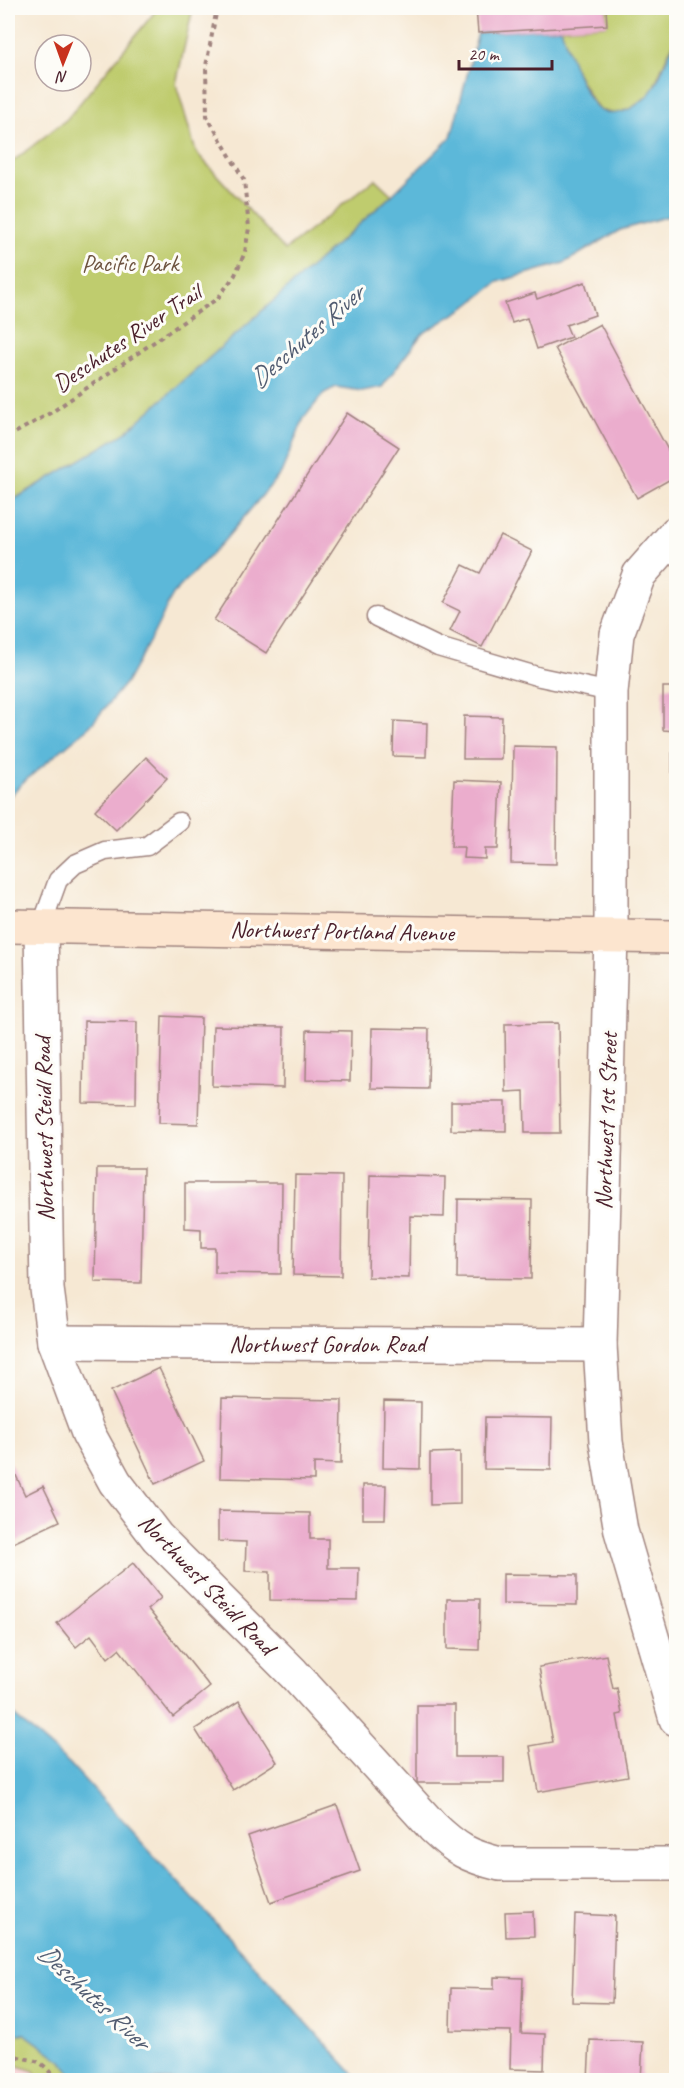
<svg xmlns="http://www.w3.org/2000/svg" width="684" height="2088" font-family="Caveat,sans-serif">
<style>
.built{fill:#f7cfd3}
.green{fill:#bfcc6e;stroke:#84764c;stroke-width:1.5}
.water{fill:#5bb8d9;stroke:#526c82;stroke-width:1.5}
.building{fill:#ebadcd}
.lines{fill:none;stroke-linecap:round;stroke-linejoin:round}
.lane-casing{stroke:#a0847f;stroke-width:21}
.street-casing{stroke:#a0847f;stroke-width:36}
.secondary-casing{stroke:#a0847f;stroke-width:36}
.path{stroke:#a0847f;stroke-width:4;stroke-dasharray:4.5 4.5;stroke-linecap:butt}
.lane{stroke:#fff;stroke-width:18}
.street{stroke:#fff;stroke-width:33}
.secondary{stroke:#fce5cf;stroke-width:33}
.labels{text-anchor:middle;stroke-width:6;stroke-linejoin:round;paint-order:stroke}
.park-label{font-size:24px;fill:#6d533f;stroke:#fdfcf7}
.street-label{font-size:24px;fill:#4a1f2b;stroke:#fdfcf7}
.water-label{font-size:26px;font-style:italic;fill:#515c71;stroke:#fdfcf7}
</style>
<rect width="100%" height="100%" fill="#fdfcf7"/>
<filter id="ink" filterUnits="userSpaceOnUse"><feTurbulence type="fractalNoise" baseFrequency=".0167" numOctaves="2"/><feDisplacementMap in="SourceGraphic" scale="12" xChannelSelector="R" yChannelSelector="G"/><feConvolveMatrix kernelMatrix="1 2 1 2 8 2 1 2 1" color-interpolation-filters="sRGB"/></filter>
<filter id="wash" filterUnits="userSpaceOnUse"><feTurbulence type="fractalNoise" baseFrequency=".008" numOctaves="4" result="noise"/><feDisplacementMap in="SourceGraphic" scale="24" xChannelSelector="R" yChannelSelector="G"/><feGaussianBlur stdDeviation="1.35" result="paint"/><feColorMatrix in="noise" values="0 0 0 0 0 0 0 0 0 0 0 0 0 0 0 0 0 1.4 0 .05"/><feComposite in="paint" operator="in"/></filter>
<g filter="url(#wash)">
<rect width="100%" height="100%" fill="#f6e8d3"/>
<polygon class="built" points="8,2063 35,2071 39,2080 8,2080"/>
<g class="green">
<polygon points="158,8 193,8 176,84 196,152 285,250 375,179 392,195 125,433 8,503 8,165 67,119"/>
<polygon points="606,8 676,8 676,41 670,49 651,93 632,108 615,114 600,110 591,99 572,64 561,28 607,25"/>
<polygon points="8,2033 25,2034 62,2061 75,2080 39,2080 34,2071 8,2063"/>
</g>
<g class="water">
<path d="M561,28C566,46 584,100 600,110C617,120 638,106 649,94C661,81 665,56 676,41V214L620,230L564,263L498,282L469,305L422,334L382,387L362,391L336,387L324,393L304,418L281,473L224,541L173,594L153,635L127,681L90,726L21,784L8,798V503L125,433L392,195L451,137L478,33Z"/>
<polygon points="8,1710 70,1764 359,2080 75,2080 62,2061 25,2034 8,2033"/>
</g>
<g id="blocks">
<g class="building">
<polygon points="476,8 606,8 607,25 478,33"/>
<polygon points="585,282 595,315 566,325 571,337 537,349 527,318 512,323 505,303 535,293 537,299"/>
<polygon points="600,324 676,465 676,476 637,498 555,348"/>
<polygon points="347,413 399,447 266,653 214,620"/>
<polygon points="500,535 532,551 482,647 450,631 460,611 443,603 463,565 480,573"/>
<polygon points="663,687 676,687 676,731 663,730"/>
<polygon points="464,716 502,717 501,759 463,759"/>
<polygon points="394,721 427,723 426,757 393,756"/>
<polygon points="513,746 557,747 556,864 511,863"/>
<rect x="672" y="753" width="4" height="45"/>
<polygon points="146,757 167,778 116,830 95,810"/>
<polygon points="454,780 501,782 498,849 485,849 485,859 463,858 464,847 451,847"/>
<polygon points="162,1016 201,1018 198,1124 159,1123"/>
<polygon points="84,1021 137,1022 136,1104 83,1103"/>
<polygon points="558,1023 560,1133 525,1133 524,1091 506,1092 505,1024"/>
<polygon points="213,1026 284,1027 283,1088 212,1086"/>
<polygon points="372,1028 429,1029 428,1089 371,1088"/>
<polygon points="307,1030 351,1031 350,1081 306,1080"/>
<polygon points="451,1102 506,1102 506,1131 451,1130"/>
<polygon points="97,1168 143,1168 141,1283 95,1282"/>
<polygon points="295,1175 342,1176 341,1276 293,1275"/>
<polygon points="370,1175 445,1177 444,1217 410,1216 409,1278 368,1277"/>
<polygon points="185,1183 282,1183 281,1274 215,1273 215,1248 201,1248 201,1229 185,1228"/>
<polygon points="458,1199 532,1200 531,1279 457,1278"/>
<polygon points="159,1368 204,1461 155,1484 111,1391"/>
<polygon points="222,1398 342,1400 341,1464 314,1463 314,1480 220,1478"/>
<polygon points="384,1401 421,1402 420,1469 383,1468"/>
<polygon points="485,1417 552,1418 551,1470 484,1469"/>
<polygon points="460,1452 460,1504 430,1505 430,1453"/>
<polygon points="8,1458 25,1495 43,1486 60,1521 11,1544 8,1537"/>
<polygon points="363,1485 386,1485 385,1519 363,1519"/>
<polygon points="218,1511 310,1513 310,1539 328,1539 328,1568 359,1568 358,1601 270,1600 270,1572 245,1571 246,1542 218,1541"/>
<polygon points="133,1563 161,1598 148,1609 210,1687 173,1717 119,1649 108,1658 91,1635 76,1647 57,1623"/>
<polygon points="503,1574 577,1575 577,1605 503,1604"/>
<polygon points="447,1599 480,1599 479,1650 447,1649"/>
<polygon points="606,1655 613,1689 617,1688 622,1714 617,1715 628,1776 538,1792 530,1746 553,1742 539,1667"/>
<polygon points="239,1701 277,1762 233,1790 195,1729"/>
<polygon points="417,1705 455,1705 455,1757 504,1757 504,1783 417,1783"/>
<polygon points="337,1805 360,1871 271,1902 248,1836"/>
<polygon points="533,1911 534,1936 506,1937 505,1912"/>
<polygon points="575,1914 615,1916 612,2003 572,2002"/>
<polygon points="494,1977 523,1978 521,2033 545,2034 544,2070 510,2069 511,2031 450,2030 451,1988 494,1989"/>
<polygon points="590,2040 643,2042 641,2080 588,2080"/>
</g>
</g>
</g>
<g filter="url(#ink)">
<use href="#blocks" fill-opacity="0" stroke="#a0847f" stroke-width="1.5"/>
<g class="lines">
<g class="lane-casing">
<g id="lane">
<polyline points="376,617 438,647 540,677 611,692"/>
<polyline points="41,927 58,880 75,864 105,851 147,846 179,822"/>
</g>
</g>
<g class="street-casing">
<g id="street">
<polyline points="676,533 639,575 617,634 611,692 611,935 600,1345 606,1442 621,1531 676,1719"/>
<path d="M41,927L47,1289L54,1342L88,1433L115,1482L157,1537L293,1673L433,1827C457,1850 468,1856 500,1864H676"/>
<polyline points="54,1342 600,1345"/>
</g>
</g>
<g class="secondary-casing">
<polyline id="secondary" points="8,926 676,937"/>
</g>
<g class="path">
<polyline points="8,437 52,412 218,298 235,275 245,252 249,228 244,180 207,116 206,66 217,8"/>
<path d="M8,2053C33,2064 37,2053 56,2080"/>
</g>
<use href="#lane" class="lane"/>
<use href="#street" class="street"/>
<use href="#secondary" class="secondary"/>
</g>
</g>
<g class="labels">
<g class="park-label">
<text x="130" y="271">Pacific Park</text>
</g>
<g class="street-label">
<text transform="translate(127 338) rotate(-34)" y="8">Deschutes River Trail</text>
<text transform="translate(342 931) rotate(1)" y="8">Northwest Portland Avenue</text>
<text transform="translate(606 1121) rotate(-88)" y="8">Northwest 1st Street</text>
<text transform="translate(44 1129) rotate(-91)" y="8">Northwest Steidl Road</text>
<text x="327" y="1352">Northwest Gordon Road</text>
<text transform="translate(207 1584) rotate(46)" y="8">Northwest Steidl Road</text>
</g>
<g class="water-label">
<text transform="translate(306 336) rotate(-41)" y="9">Deschutes River</text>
<text transform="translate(94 1996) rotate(43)" y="9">Deschutes River</text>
</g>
</g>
<rect width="684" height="2088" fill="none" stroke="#fdfcf7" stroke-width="30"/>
<g transform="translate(63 63) rotate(181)"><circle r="28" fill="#fdfcf7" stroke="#b5a4a5" stroke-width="1.5"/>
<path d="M0-4.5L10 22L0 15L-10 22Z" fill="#c8321e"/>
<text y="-9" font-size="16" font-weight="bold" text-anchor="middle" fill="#4a1f2b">N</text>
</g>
<path d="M459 60v9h93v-9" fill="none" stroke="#4a1f2b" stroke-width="3"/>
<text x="468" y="60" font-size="18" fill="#4a1f2b" stroke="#fdfcf7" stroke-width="4.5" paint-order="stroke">20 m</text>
</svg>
